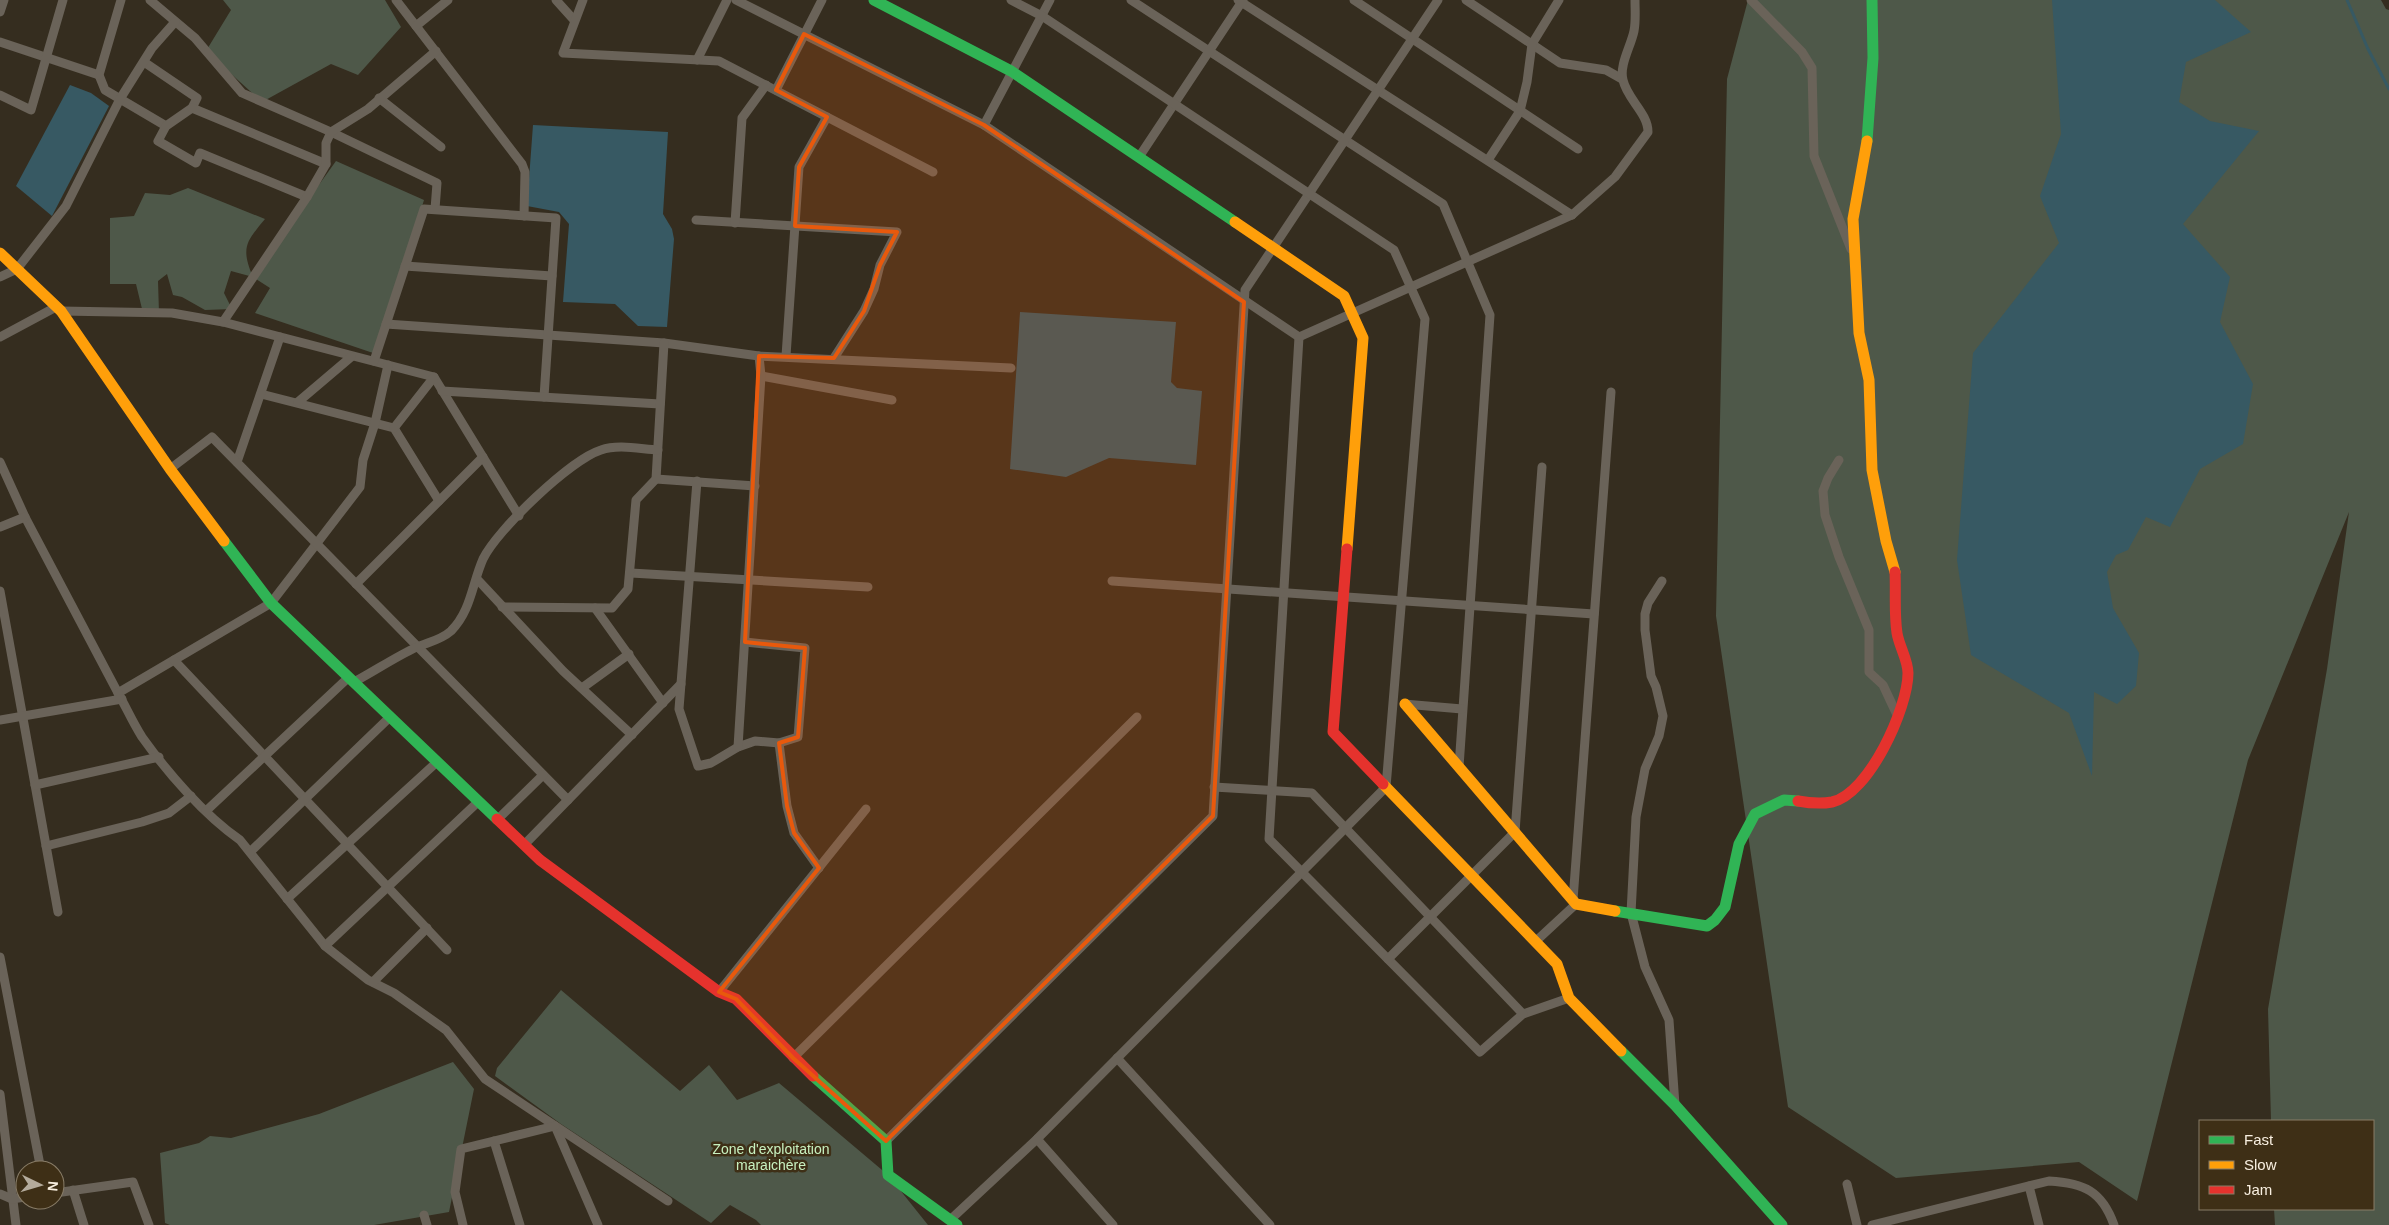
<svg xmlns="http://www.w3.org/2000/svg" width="2389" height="1225" font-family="Arial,sans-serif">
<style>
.green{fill:#4e5849}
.water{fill:#375963}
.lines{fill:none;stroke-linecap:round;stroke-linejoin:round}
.stream{stroke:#375963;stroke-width:3}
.street{stroke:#6a6359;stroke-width:9}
.fast{stroke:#30b455;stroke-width:11}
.slow{stroke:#ff9f0a;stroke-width:11}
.jam{stroke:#e5322d;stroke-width:11}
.marked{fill:#e8590c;fill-opacity:0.2;stroke:#e8590c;stroke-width:4;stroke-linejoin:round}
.labels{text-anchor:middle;stroke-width:5;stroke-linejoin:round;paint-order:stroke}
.park-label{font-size:14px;fill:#c8f1c0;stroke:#3e2f16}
</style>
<rect width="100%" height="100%" fill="#352d1f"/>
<g class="green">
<polygon points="223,0 385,0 401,27 358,75 331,64 262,102 206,51 231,10"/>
<polygon points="1748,0 2381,0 2386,9 2389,10 2389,1225 2275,1225 2274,1209 2373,1209 2373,1121 2271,1121 2268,1009 2327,669 2349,512 2248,760 2137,1201 2079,1162 1896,1178 1788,1107 1716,616 1727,79"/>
<path d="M336,161L424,200L376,354L255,313L270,288L253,277L231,271L224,293L232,309L205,310L182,297L173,295L167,274L158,281L159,313H143L136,284H110V218L134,216L145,193L170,195L188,188L265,219C247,241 240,247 253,277Z"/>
<polygon points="561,990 680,1091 709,1065 737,1100 779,1083 888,1175 928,1225 761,1225 756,1220 730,1205 711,1223 561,1124 495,1076 497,1068"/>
<polygon points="453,1062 474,1089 449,1212 374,1225 170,1225 165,1223 160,1153 199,1143 210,1136 231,1138 319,1114"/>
</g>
<g class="water">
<polygon points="2052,0 2215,0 2251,32 2186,62 2179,102 2210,121 2259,131 2183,224 2230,277 2220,322 2253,384 2243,444 2200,469 2170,527 2146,517 2128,550 2116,555 2107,572 2113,608 2139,653 2136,686 2117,704 2094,692 2092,776 2069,713 1971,655 1957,560 1973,353 2059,243 2040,196 2061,134"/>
<polygon points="70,85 91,93 109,106 52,216 16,186"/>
<polygon points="533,125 668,132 663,214 672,229 674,239 667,327 638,326 615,304 563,302 569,224 559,212 527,206"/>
<polygon points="1020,312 1176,322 1171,382 1177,388 1202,391 1196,465 1109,458 1066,477 1010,469"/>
</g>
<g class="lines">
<polyline class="stream" points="2347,0 2368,49 2389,89"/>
<g class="street">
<polyline points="121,0 99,75 105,90 166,126"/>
<polyline points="150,0 195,38 242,93 331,132 437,183 435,209"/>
<polyline points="396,0 522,164 525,172 524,216"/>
<polyline points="556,0 574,20"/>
<polyline points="583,0 563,53 719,61 933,172"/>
<polyline points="736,0 984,125 1299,337"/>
<polyline points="1131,0 1443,204 1490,315 1459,767"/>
<polyline points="1238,0 1572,215"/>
<polyline points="1354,0 1578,149"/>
<polyline points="1466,0 1560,63 1606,70 1622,79"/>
<polyline points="1751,0 1802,52 1812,68 1814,156 1851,249"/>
<polyline points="0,12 4,0"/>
<polyline points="416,26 448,0"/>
<polyline points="0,42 99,75"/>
<polyline points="697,60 727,0"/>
<polyline points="144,62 197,98 192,108 166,126 158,141 196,163 200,153 307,197"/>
<polyline points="776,90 822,0"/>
<polyline points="0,95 31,110 63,0"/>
<polyline points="379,98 441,147"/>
<polyline points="192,108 326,164"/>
<polyline points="984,125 1050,0"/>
<polyline points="1139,157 1243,0"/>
<polyline points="1488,160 1520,111 1527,82 1532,44 1559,0"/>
<polyline points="696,220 897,232 880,265 874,289 864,311 834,358"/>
<polyline points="735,223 742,118 766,85"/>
<polyline points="405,266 552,276"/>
<polyline points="0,277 17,269 66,206 120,99 152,48 175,22"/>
<polyline points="61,311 172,313 223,322 434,377 519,516"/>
<polyline points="223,322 307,197 326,164 326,143 331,132 368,109 436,51"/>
<polyline points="386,324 664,343 759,356 1011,368"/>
<polyline points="0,337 56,307"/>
<polyline points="1299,337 1269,839 1480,1052 1523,1014 1569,998"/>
<path d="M1299,337L1572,215L1615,177L1648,132C1648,113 1627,99 1623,80C1619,65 1631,46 1634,31C1636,21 1635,10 1635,0"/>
<polyline points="786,356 799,167 827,117"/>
<polyline points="374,361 424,209 556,218 544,397"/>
<polyline points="761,376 892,400"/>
<polyline points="442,391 660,404"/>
<polyline points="261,394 394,428 439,501"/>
<polyline points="298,402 351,357"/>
<polyline points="394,428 434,377"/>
<polyline points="1839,460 1828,478 1823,491 1825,515 1839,557 1869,630 1869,672 1883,685 1898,717"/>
<polyline points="0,462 25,517 118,693 271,603 360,487 363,460 375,423 388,365"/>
<polyline points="237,462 280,337"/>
<polyline points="170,469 212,437 568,800"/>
<polyline points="656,479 755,486"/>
<polyline points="697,481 679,709 698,766 711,763 738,747 755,741 779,743 798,737 805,648 745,642"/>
<polyline points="0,527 25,517"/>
<polyline points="631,573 868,587"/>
<polyline points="477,579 563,671 632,735"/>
<polyline points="1112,581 1594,614"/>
<polyline points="1662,581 1648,603 1645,614 1645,630 1651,676 1656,687 1663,716 1659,736 1645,769 1636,817 1631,913 1645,967 1669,1020 1675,1105"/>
<polyline points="356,584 483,457"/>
<polyline points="0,591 58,912"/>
<polyline points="502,607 612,608 628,589 636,500 656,479 664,343"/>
<polyline points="595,608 663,703"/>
<polyline points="174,660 447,950"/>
<path d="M354,682C375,671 395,657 417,647C429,642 441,640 451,631C471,611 472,584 483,559C497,530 570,460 601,450C618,444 640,449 658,450"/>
<polyline points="582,688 629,654"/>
<path d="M118,693C126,707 133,723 142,737C167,772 204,815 240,840L325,946L368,980L394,993L446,1030L485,1079L668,1201"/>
<polyline points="1404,704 1462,709"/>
<polyline points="0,720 122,699"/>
<polyline points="779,743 787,806 794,833 819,868"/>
<polyline points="738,747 761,376 759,356"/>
<polyline points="35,785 159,757"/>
<polyline points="1214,787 1312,793 1523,1014"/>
<polyline points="206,811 349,677"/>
<polyline points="498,819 543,775"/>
<polyline points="524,845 681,684"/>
<polyline points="46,846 142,822 169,813 191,796"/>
<polyline points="250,852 390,717"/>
<polyline points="287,899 437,762"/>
<polyline points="1573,900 1611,392"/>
<polyline points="1536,941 1576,904"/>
<polyline points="325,946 479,801"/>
<polyline points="0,957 41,1170"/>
<polyline points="1388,959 1515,832 1542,467"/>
<polyline points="373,982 427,928"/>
<polyline points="719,992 866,809"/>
<polyline points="793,1058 1137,717"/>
<polyline points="1117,1058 1270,1225"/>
<polyline points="0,1094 16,1225"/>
<polyline points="555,1126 598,1225"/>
<polyline points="1037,1139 1113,1225"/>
<polyline points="494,1141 520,1225"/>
<polyline points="886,1141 1213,816 1245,290 1438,0"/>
<polyline points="1847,1184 1857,1225"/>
<polyline points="2029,1186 2039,1225"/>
<polyline points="73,1190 84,1225"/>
<polyline points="55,1193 133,1182 149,1225"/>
<polyline points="0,1194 12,1199 25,1197"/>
<polyline points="424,1215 427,1225"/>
<polyline points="950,1220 1037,1139 1386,787 1425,319 1394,250 1042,16 1011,0"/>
<polyline points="463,1225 455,1192 461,1149 555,1126"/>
<path d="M1872,1225L2049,1181C2084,1183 2102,1191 2114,1225"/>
</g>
<g class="fast">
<polyline points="874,0 1011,71 1235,222"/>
<polyline points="1867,141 1873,58 1872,0"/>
<polyline points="224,541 271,603 497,819"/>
<polyline points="1615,911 1707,926 1715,920 1725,907 1739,844 1755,814 1784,800 1798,801"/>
<polyline points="1621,1051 1675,1105 1782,1225"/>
<polyline points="813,1076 886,1141 888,1175 957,1225"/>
</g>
<g class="slow">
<polyline points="1867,141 1853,219 1859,333 1869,380 1872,470 1886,541 1895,572"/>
<polyline points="1235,222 1344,296 1363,338 1347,549"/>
<polyline points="0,253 61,311 170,469 224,541"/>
<polyline points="1405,704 1576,904 1615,911"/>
<polyline points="1383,784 1557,964 1569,998 1621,1051"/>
</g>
<g class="jam">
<polyline points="1347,549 1333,732 1383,784"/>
<path d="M1798,801C1809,803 1821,804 1832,802C1869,794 1908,708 1908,673C1908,660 1899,646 1897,633C1894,613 1896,592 1895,572"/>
<polyline points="497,819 540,860 719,992 736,999 813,1076"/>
</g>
</g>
<path class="marked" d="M804,34L984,125L1244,302L1213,816L886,1141L793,1058L736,999L719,992L819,868L794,833L787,806L779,743L798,737L805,648L745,642L759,356L834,358L864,311L880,265L897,232L795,226L799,167L827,117L776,90Z"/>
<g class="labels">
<g class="park-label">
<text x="771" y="1154">Zone d'exploitation<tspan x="771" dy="16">maraichère</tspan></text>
</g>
</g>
<rect x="2199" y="1120" width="175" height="90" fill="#3e2f16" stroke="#887c67"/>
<rect x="2209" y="1136" width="25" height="8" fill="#30b455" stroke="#887c67"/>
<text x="2244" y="1145" font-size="15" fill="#f8efe0">Fast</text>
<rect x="2209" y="1161" width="25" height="8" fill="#ff9f0a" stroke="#887c67"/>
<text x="2244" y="1170" font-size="15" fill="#f8efe0">Slow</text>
<rect x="2209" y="1186" width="25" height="8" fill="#e5322d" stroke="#887c67"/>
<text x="2244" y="1195" font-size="15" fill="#f8efe0">Jam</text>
<g transform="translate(40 1185) rotate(95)"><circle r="24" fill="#3e2f16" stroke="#887c67"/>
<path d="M0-4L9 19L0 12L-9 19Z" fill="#b4ab9c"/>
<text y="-8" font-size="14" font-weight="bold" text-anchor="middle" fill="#f8efe0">N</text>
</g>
</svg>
